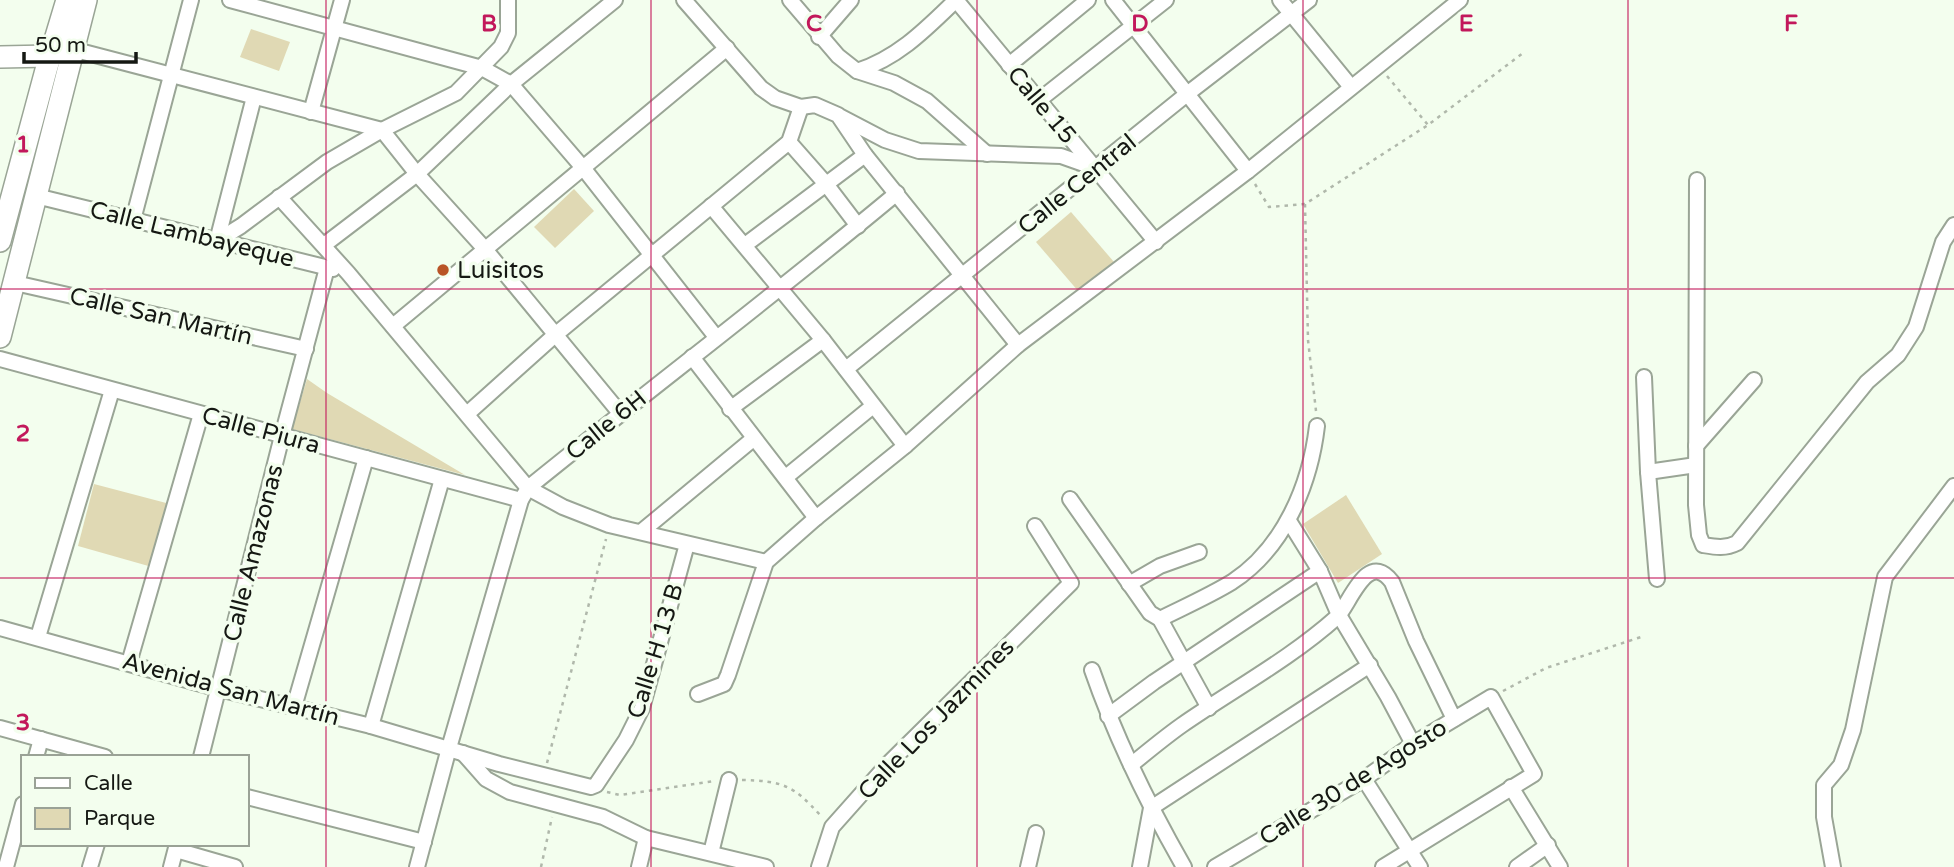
<svg xmlns="http://www.w3.org/2000/svg" width="1954" height="867" font-family="'Varela Round',sans-serif">
<style>
.green{fill:#e0d9b4}
.lines{fill:none;stroke-linecap:round;stroke-linejoin:round}
.street-casing{stroke:#9aa596;stroke-width:18}
.secondary-casing{stroke:#9aa596;stroke-width:24}
.path{stroke:#b0b8ab;stroke-width:2.5;stroke-dasharray:3.5 5;stroke-linecap:butt}
.street{stroke:#fff;stroke-width:14}
.secondary{stroke:#fff;stroke-width:21}
.grid{fill:none;stroke:#c2185b;stroke-width:2;stroke-opacity:0.55}
.poi-dot{fill:#b95427;stroke:#f3feee;stroke-width:2.5}
.labels{text-anchor:middle;stroke-width:7;stroke-linejoin:round;paint-order:stroke}
.street-label{font-size:24px;fill:#151813;stroke:#f3feee}
.poi-label{font-size:24px;fill:#151813;stroke:#f3feee;text-anchor:start}
.grid-label{font-size:23px;text-anchor:middle;font-weight:bold;fill:#c2185b;stroke:#f3feee;stroke-width:7;stroke-linejoin:round;paint-order:stroke}
</style>
<rect width="100%" height="100%" fill="#f3feee"/>
<g class="green">
<polygon points="251,29 290,42 279,71 240,57"/>
<polygon points="574,189 594,211 555,248 534,227"/>
<polygon points="1071,212 1114,262 1079,292 1036,242"/>
<polygon points="307,379 327,393 465,475 292,429"/>
<polygon points="94,484 170,504 152,567 78,546"/>
<polygon points="1346,495 1382,554 1338,583 1303,524"/>
</g>
<g class="lines">
<g class="street-casing">
<g id="street">
<polyline points="230,0 482,68 511,84 584,169 716,337"/>
<polyline points="684,0 761,88 775,98 801,107 815,105 838,115 865,155 1018,345"/>
<polyline points="790,0 838,56 857,71 894,83 927,101 987,154"/>
<polyline points="956,0 1156,242"/>
<polyline points="1113,0 1248,171"/>
<polyline points="1280,0 1351,87"/>
<polyline points="819,37 851,0"/>
<polyline points="72,49 382,130 417,174 484,248 620,413"/>
<polyline points="1009,65 1088,0"/>
<path d="M857,71C898,58 926,29 956,0"/>
<polyline points="1038,101 1166,0"/>
<polyline points="311,112 342,0"/>
<polyline points="841,117 885,140 919,151 1061,156 1095,168"/>
<polyline points="789,142 826,184 858,226"/>
<path d="M1697,180L1696,505L1699,535L1703,545C1715,547 1725,549 1737,543L1867,382L1898,355L1916,327L1943,242L1954,225"/>
<polyline points="36,196 333,269"/>
<polyline points="279,197 348,273 528,488 563,507 609,525 766,562"/>
<polyline points="711,206 823,340 905,446"/>
<polyline points="133,220 191,0"/>
<polyline points="217,241 241,226 327,162 382,130 456,93 501,47 508,33 508,0"/>
<polyline points="217,241 254,97"/>
<polyline points="324,245 417,174 511,84 615,0"/>
<polyline points="745,245 865,155"/>
<polyline points="15,283 306,349"/>
<polyline points="393,326 727,48"/>
<polyline points="692,357 816,518"/>
<polyline points="0,359 521,500"/>
<polyline points="846,369 1187,94 1309,0"/>
<polyline points="1644,377 1648,472 1657,579"/>
<polyline points="730,409 823,340"/>
<polyline points="467,414 555,335 789,142 801,107"/>
<polyline points="1696,446 1754,380"/>
<polyline points="1648,472 1696,465"/>
<polyline points="786,477 873,406"/>
<polyline points="1070,499 1150,613 1160,619 1209,708"/>
<polyline points="1289,521 1320,571 1339,615 1388,697 1413,744"/>
<polyline points="641,532 753,439"/>
<polyline points="1129,584 1160,566 1199,552"/>
<path d="M1160,619C1184,607 1209,596 1232,582C1284,548 1310,485 1317,426"/>
<polyline points="0,628 219,689 371,726 499,764 591,787 596,785 626,740 642,708 687,544"/>
<polyline points="38,637 112,390"/>
<polyline points="129,663 201,414"/>
<path d="M1092,670C1116,739 1148,804 1184,867"/>
<polyline points="698,694 724,684 728,675 766,562 816,518 905,446 1018,345 1248,171 1460,0"/>
<polyline points="294,707 366,458"/>
<polyline points="1108,716 1154,682 1320,571"/>
<polyline points="371,726 442,479"/>
<polyline points="0,728 105,757"/>
<polyline points="463,753 486,779 510,792 603,817 646,838 766,867"/>
<polyline points="36,757 41,739"/>
<polyline points="201,757 282,436 327,268"/>
<path d="M1131,765C1148,751 1165,737 1182,725C1234,689 1290,659 1337,617C1350,604 1367,549 1392,582L1416,641L1454,719"/>
<polyline points="1364,779 1420,867"/>
<polyline points="1511,787 1560,867"/>
<polyline points="247,797 424,842"/>
<polyline points="176,850 235,867"/>
<polyline points="711,853 729,780"/>
<polyline points="6,867 23,804"/>
<polyline points="90,867 97,844"/>
<polyline points="171,867 177,844"/>
<path d="M417,867L449,748L521,500L528,488C650,389 776,294 897,193"/>
<polyline points="639,867 646,838"/>
<polyline points="819,867 832,827 888,764 1071,583 1035,526"/>
<polyline points="1028,867 1036,833"/>
<polyline points="1140,867 1151,808 1370,665"/>
<polyline points="1215,867 1364,779 1413,744 1491,697 1534,774 1383,867"/>
<polyline points="1517,867 1548,845"/>
<polyline points="1833,867 1824,817 1824,785 1841,765 1853,730 1885,577 1954,486"/>
</g>
</g>
<g class="secondary-casing">
<g id="secondary">
<polyline points="0,57 50,56 60,53"/>
<polyline points="0,241 46,70 67,0"/>
<polyline points="0,337 86,0"/>
</g>
</g>
<g class="path">
<polyline points="1387,76 1428,125"/>
<polyline points="1255,184 1269,207 1305,204 1428,125 1523,53"/>
<polyline points="1305,204 1308,340 1316,411"/>
<polyline points="1503,691 1546,668 1641,637"/>
<polyline points="547,763 606,539"/>
<path d="M742,780C783,781 793,785 821,816"/>
<polyline points="607,792 620,795 714,781"/>
<polyline points="541,867 552,817"/>
</g>
<use href="#street" class="street"/>
<use href="#secondary" class="secondary"/>
</g>
<path class="grid" d="M326,0V867M651,0V867M977,0V867M1303,0V867M1628,0V867M0,289H1954M0,578H1954"/>
<circle class="poi-dot" cx="443" cy="270" r="7"/>
<g class="labels">
<g class="street-label">
<text transform="translate(1042 105) rotate(50)" y="8">Calle 15</text>
<text transform="translate(1077 184) rotate(-39)" y="8">Calle Central</text>
<text transform="translate(192 234) rotate(14)" y="8">Calle Lambayeque</text>
<text transform="translate(161 316) rotate(13)" y="8">Calle San Martín</text>
<text transform="translate(606 425) rotate(-39)" y="8">Calle 6H</text>
<text transform="translate(261 430) rotate(15)" y="8">Calle Piura</text>
<text transform="translate(253 553) rotate(-76)" y="8">Calle Amazonas</text>
<text transform="translate(655 651) rotate(-73)" y="8">Calle H 13 B</text>
<text transform="translate(231 689) rotate(15)" y="8">Avenida San Martín</text>
<text transform="translate(936 719) rotate(-46)" y="8">Calle Los Jazmines</text>
<text transform="translate(1353 782) rotate(-32)" y="8">Calle 30 de Agosto</text>
</g>
<g class="poi-label">
<text x="457" y="278">Luisitos</text>
</g>
</g>
<g class="grid-label">
<text x="489" y="31">B</text>
<text x="814" y="31">C</text>
<text x="1140" y="31">D</text>
<text x="1466" y="31">E</text>
<text x="1791" y="31">F</text>
<text x="23" y="152">1</text>
<text x="23" y="441">2</text>
<text x="23" y="730">3</text>
</g>
<rect x="21" y="755" width="228" height="91" fill="#f3feee" stroke="#9aa296" stroke-width="2"/>
<rect x="35" y="778" width="35" height="10" fill="#ffffff" stroke="#9aa296" stroke-width="2"/>
<text x="84" y="790" font-size="21" fill="#151813">Calle</text>
<rect x="35" y="808" width="35" height="21" fill="#e0d9b4" stroke="#9aa296" stroke-width="2"/>
<text x="84" y="825" font-size="21" fill="#151813">Parque</text>
<path d="M24 52v10h112v-10" fill="none" stroke="#151813" stroke-width="3.5"/>
<text x="35" y="52" font-size="21" fill="#151813" stroke="#f3feee" stroke-width="5" paint-order="stroke">50 m</text>
</svg>
